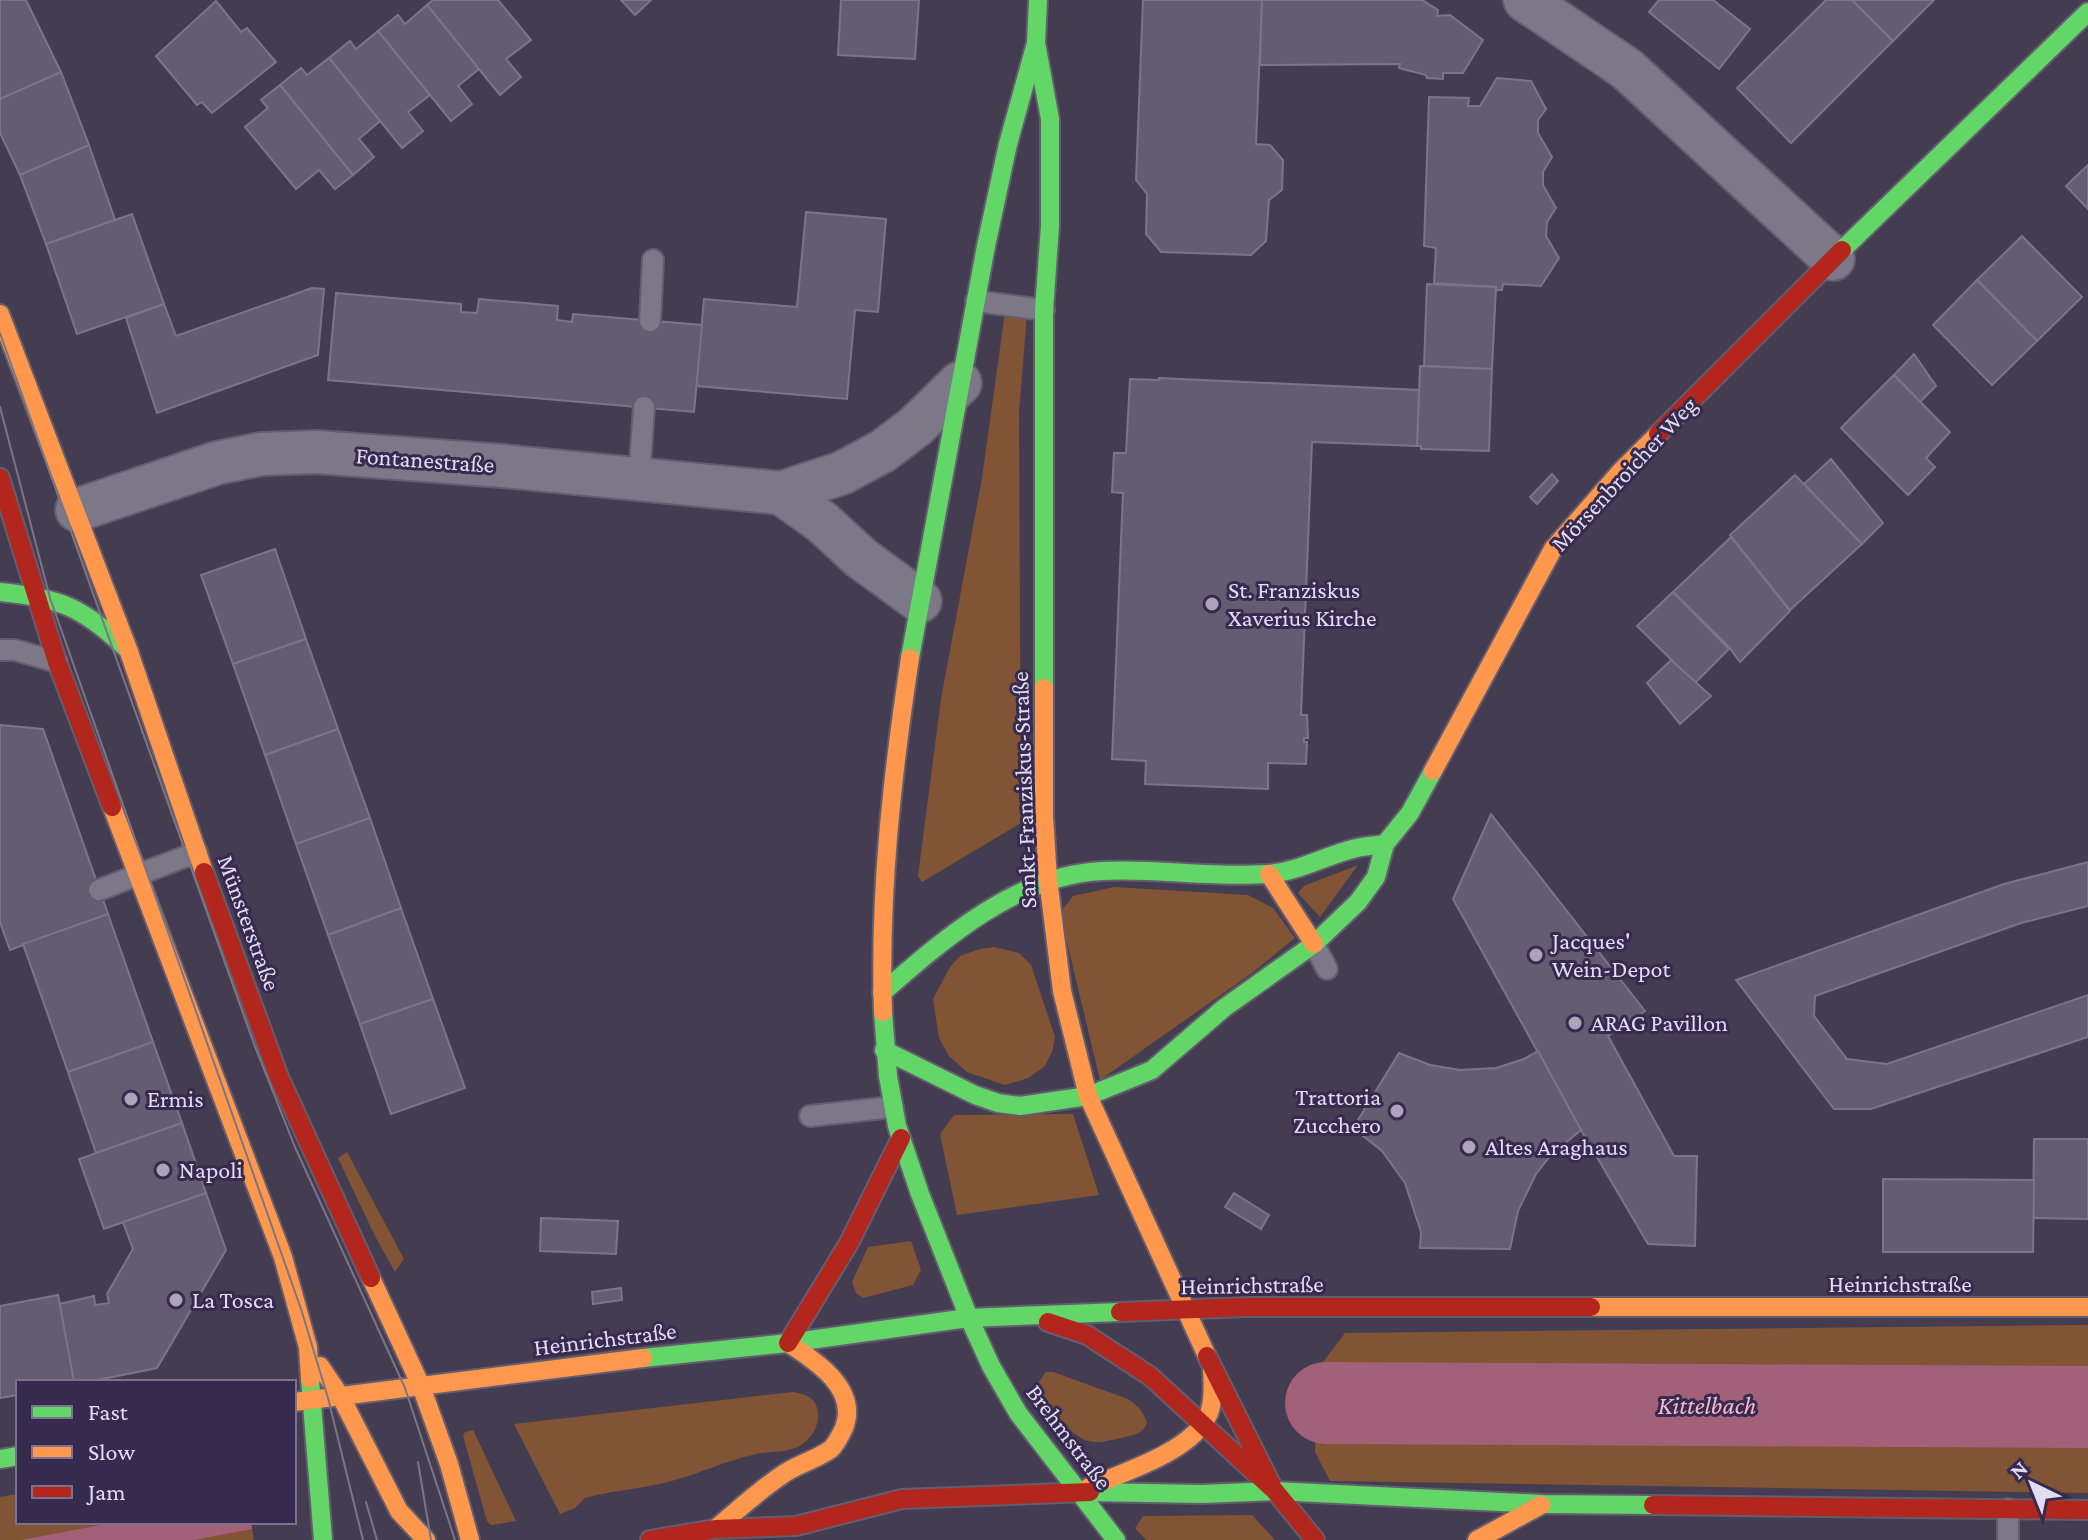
<svg xmlns="http://www.w3.org/2000/svg" width="2088" height="1540" font-family="'Crimson Pro',serif">
<style>
.green{fill:#815435}
.water{fill:#a36079}
.lines{fill:none;stroke-linecap:round;stroke-linejoin:round}
.river{stroke:#a36079;stroke-width:82}
.building{fill:#645d72;stroke:#7b7587;stroke-width:2}
.lane-casing{stroke:#635d6f;stroke-width:24}
.street-casing{stroke:#635d6f;stroke-width:46}
.fast-casing{stroke:#635d6f;stroke-width:22}
.slow-casing{stroke:#635d6f;stroke-width:22}
.jam-casing{stroke:#635d6f;stroke-width:22}
.lane{stroke:#7c7887;stroke-width:20}
.street{stroke:#7c7887;stroke-width:42}
.fast{stroke:#63d668;stroke-width:18}
.slow{stroke:#ff974d;stroke-width:18}
.jam{stroke:#b3261e;stroke-width:18}
.tram{stroke:#7b7686;stroke-width:2}
.poi-dot{fill:#aba4bb;stroke:#362a4f;stroke-width:3}
.labels{text-anchor:middle;stroke-width:6;stroke-linejoin:round;paint-order:stroke}
.street-label{font-size:24px;fill:#e2dcf3;stroke:#362a4f}
.poi-label{font-size:24px;fill:#e2dcf3;stroke:#362a4f;text-anchor:start}
.water-label{font-size:26px;font-style:italic;fill:#f7b8cc;stroke:#362a4f}
</style>
<rect width="100%" height="100%" fill="#443d52"/>
<g class="green">
<polygon points="1005,312 1027,314 1019,413 1021,823 922,882 918,876 941,699 982,478"/>
<polygon points="1358,865 1320,917 1298,893 1304,886"/>
<polygon points="1114,887 1248,895 1273,908 1295,938 1252,973 1100,1080 1060,913 1073,896"/>
<polygon points="994,947 1019,953 1031,965 1055,1037 1052,1052 1044,1067 1028,1078 1005,1085 967,1072 949,1056 939,1038 933,999 950,967 960,956 980,949"/>
<polygon points="1073,1114 1099,1195 957,1215 940,1134 954,1115"/>
<polygon points="347,1152 404,1259 395,1272 374,1234 338,1158"/>
<polygon points="911,1241 921,1270 913,1285 863,1298 856,1293 852,1282 868,1247"/>
<polygon points="2088,1325 2088,1493 1330,1481 1315,1452 1317,1370 1345,1333"/>
<path d="M1046,1372H1053L1128,1399C1138,1406 1143,1411 1147,1423C1142,1435 1133,1435 1121,1438C1111,1440 1098,1444 1089,1441C1067,1435 1050,1408 1040,1390L1038,1383Z"/>
<path d="M793,1392C804,1394 814,1396 817,1408C822,1424 810,1442 795,1448C782,1453 766,1451 752,1455C722,1462 694,1476 664,1483C637,1489 611,1491 585,1498L575,1508L560,1514L514,1424Z"/>
<polygon points="473,1430 516,1521 491,1525 487,1521 463,1436 465,1432"/>
<polygon points="18,1494 18,1522 251,1522 254,1540 0,1540 0,1497"/>
<polygon points="1252,1515 1275,1540 1146,1540 1135,1528 1143,1516"/>
</g>
<polygon class="water" points="116,1522 251,1522 252,1529 194,1540 22,1540"/>
<g class="lines">
<polyline class="river" points="1326,1403 2088,1407"/>
</g>
<g class="building">
<polygon points="0,0 26,0 61,72 0,99"/>
<polygon points="433,0 498,0 531,40 506,59 521,77 500,95 427,5"/>
<polygon points="621,0 651,0 635,15"/>
<polygon points="841,0 919,0 915,59 838,55"/>
<polygon points="1143,0 1262,0 1256,144 1270,145 1283,160 1282,190 1269,200 1266,241 1251,255 1161,252 1146,234 1147,194 1136,180"/>
<polygon points="1262,0 1422,0 1438,10 1437,16 1450,15 1483,40 1463,73 1443,73 1443,79 1427,78 1426,75 1399,68 1400,64 1260,65"/>
<polygon points="1659,0 1713,0 1750,29 1719,69 1649,12"/>
<polygon points="1826,0 1852,0 1893,41 1791,143 1737,88"/>
<polygon points="1852,0 1934,0 1893,41"/>
<polygon points="216,1 241,32 247,28 276,62 212,113 202,102 197,105 156,56"/>
<polygon points="427,5 479,69 458,86 472,104 451,121 378,31 398,15 405,24"/>
<polygon points="378,31 430,95 408,112 423,131 402,148 329,58 350,41 356,49"/>
<polygon points="329,58 380,121 359,139 374,157 353,175 280,85 301,68 307,75"/>
<polygon points="61,72 89,145 20,175 0,133 0,99"/>
<polygon points="1497,78 1531,81 1546,109 1538,120 1538,133 1552,157 1543,172 1543,185 1556,208 1547,222 1546,236 1559,258 1541,286 1503,284 1502,290 1496,290 1496,287 1434,283 1436,248 1424,246 1429,97 1469,98 1468,106 1480,106"/>
<polygon points="280,85 353,175 335,189 319,170 296,189 245,127 268,108 261,100"/>
<polygon points="89,145 115,220 46,244 20,175"/>
<polygon points="2088,165 2088,209 2066,186"/>
<polygon points="806,212 886,219 878,312 855,310 847,399 696,386 704,299 797,307"/>
<polygon points="132,214 164,304 77,334 46,244"/>
<polygon points="2022,236 2082,297 2037,341 1977,280"/>
<polygon points="1977,280 2037,341 1992,385 1933,325"/>
<polygon points="1427,284 1496,287 1492,369 1424,366"/>
<polygon points="312,288 324,289 318,355 157,413 126,318 164,304 176,336"/>
<polygon points="336,293 461,304 461,312 477,313 479,299 558,306 557,320 572,322 573,314 702,325 694,412 328,380"/>
<polygon points="1914,354 1936,386 1920,402 1894,375"/>
<polygon points="1420,366 1492,369 1489,451 1421,449 1421,446 1417,446"/>
<polygon points="1894,375 1950,432 1926,458 1935,467 1908,495 1841,428"/>
<polygon points="1159,378 1419,390 1417,446 1312,442 1301,715 1307,715 1308,738 1304,738 1304,742 1307,742 1306,764 1268,763 1268,789 1145,784 1146,761 1112,759 1123,493 1112,492 1114,453 1126,453 1130,379 1159,380"/>
<polygon points="1831,459 1883,523 1862,544 1804,484"/>
<polygon points="1552,474 1558,481 1537,504 1530,497"/>
<polygon points="1795,475 1862,544 1790,610 1730,535"/>
<polygon points="1731,537 1790,611 1740,662 1728,646 1673,592"/>
<polygon points="275,549 306,639 233,664 201,575"/>
<polygon points="1673,592 1729,649 1695,683 1637,626"/>
<polygon points="306,639 338,729 265,755 233,664"/>
<polygon points="1671,660 1711,696 1680,724 1647,683"/>
<polygon points="0,725 43,729 108,914 10,950 0,922"/>
<polygon points="338,729 370,818 296,844 265,755"/>
<polygon points="1491,814 1645,1011 1608,1036 1674,1156 1697,1156 1695,1246 1648,1244 1581,1130 1453,899"/>
<polygon points="370,818 401,908 328,935 296,844"/>
<polygon points="2088,862 2088,906 2021,923 1815,996 1814,1016 1847,1059 1887,1064 2088,995 2088,1037 1871,1109 1834,1109 1736,980 2004,884"/>
<polygon points="401,908 433,999 360,1024 328,935"/>
<polygon points="108,914 153,1042 68,1072 23,944"/>
<polygon points="433,999 465,1088 391,1114 360,1024"/>
<polygon points="153,1042 182,1123 96,1153 68,1072"/>
<polygon points="1538,1051 1581,1130 1551,1155 1536,1174 1518,1211 1510,1249 1420,1248 1421,1232 1405,1183 1382,1151 1353,1128 1399,1053 1430,1065 1460,1070 1496,1068 1524,1059"/>
<polygon points="182,1123 206,1193 104,1229 79,1159"/>
<polygon points="2034,1139 2088,1139 2088,1219 2033,1218"/>
<polygon points="1883,1179 2034,1180 2033,1252 1883,1252"/>
<polygon points="206,1193 226,1250 157,1368 88,1382 74,1382 59,1304 94,1296 95,1305 109,1303 107,1294 133,1249 123,1222"/>
<polygon points="1234,1193 1269,1215 1261,1229 1225,1207"/>
<polygon points="541,1218 618,1221 616,1254 540,1251"/>
<polygon points="621,1288 622,1300 593,1304 592,1292"/>
<polygon points="58,1295 74,1382 18,1382 18,1395 0,1398 0,1306"/>
</g>
<g class="lines">
<g class="lane-casing">
<g id="lane">
<polyline points="976,301 1044,310"/>
<polyline points="650,321 653,260"/>
<polyline points="639,479 644,407"/>
<polyline points="0,650 15,650 57,662"/>
<polyline points="99,890 197,852"/>
<polyline points="1314,944 1327,969"/>
<polyline points="810,1116 893,1107"/>
<polyline points="2008,1509 2008,1540"/>
</g>
</g>
<g class="street-casing">
<g id="street">
<polyline points="1525,0 1627,69 1833,259"/>
<polyline points="781,493 822,522 861,558 920,601"/>
<polyline points="77,510 217,463 261,454 317,452 503,466 781,493 842,473 883,451 916,426 960,383"/>
</g>
</g>
<g class="fast-casing">
<g id="fast">
<polyline points="1038,0 1036,43 1050,119 1050,226 1044,310 1044,688"/>
<polyline points="1842,250 2088,12"/>
<path d="M0,592C60,598 82,607 126,648"/>
<polyline points="910,658 986,246 1008,144 1036,43"/>
<path d="M882,993C944,939 1016,875 1102,871C1157,868 1212,878 1267,874C1296,872 1321,858 1349,850C1361,846 1373,846 1385,844"/>
<polyline points="883,1012 888,1076 897,1126 920,1194 969,1318 991,1366 1018,1413 1116,1540"/>
<polyline points="884,1050 975,1095 998,1103 1020,1106 1088,1096 1152,1070 1224,1008 1314,944 1358,902 1376,877 1385,844 1410,813 1433,771"/>
<polyline points="643,1358 788,1343 968,1318 1120,1312"/>
<polyline points="310,1379 323,1540"/>
<polyline points="0,1459 18,1456"/>
<polyline points="1090,1492 1202,1494 1275,1491 1543,1504 1653,1505"/>
</g>
</g>
<g class="slow-casing">
<g id="slow">
<polyline points="0,314 128,649 204,872"/>
<polyline points="1044,688 1044,816 1048,879 1062,991 1088,1096 1207,1356"/>
<polyline points="1433,771 1553,549 1622,470 1658,434"/>
<polyline points="112,807 283,1257 308,1347 310,1379"/>
<polyline points="1269,874 1314,944"/>
<path d="M883,1012C879,893 892,776 910,658"/>
<polyline points="371,1278 421,1386 449,1464 470,1540"/>
<polyline points="1591,1307 2088,1307"/>
<polyline points="320,1366 341,1397 399,1511 426,1540"/>
<polyline points="294,1402 643,1358"/>
<path d="M1089,1487C1124,1472 1194,1451 1209,1413C1214,1400 1213,1384 1212,1370"/>
<path d="M715,1529C737,1511 758,1491 782,1475C797,1464 816,1460 831,1449C837,1443 840,1436 844,1428C859,1389 816,1361 788,1343"/>
<polyline points="1477,1540 1541,1505"/>
</g>
</g>
<g class="jam-casing">
<g id="jam">
<polyline points="1658,434 1842,250"/>
<polyline points="0,478 57,662 112,807"/>
<polyline points="204,872 279,1077 371,1278"/>
<polyline points="1120,1312 1245,1307 1591,1307"/>
<polyline points="1048,1322 1087,1335 1150,1376 1275,1491 1315,1540"/>
<polyline points="788,1343 849,1243 901,1138"/>
<polyline points="1207,1356 1272,1486"/>
<polyline points="1653,1505 2088,1510"/>
<polyline points="650,1540 715,1529 796,1526 902,1499 1090,1492"/>
</g>
</g>
<use href="#lane" class="lane"/>
<use href="#street" class="street"/>
<use href="#fast" class="fast"/>
<use href="#slow" class="slow"/>
<use href="#jam" class="jam"/>
<g class="tram">
<polyline points="0,333 254,1044 295,1147 405,1388 455,1540"/>
<polyline points="0,407 50,598 301,1309 328,1398 363,1540"/>
<polyline points="418,1462 431,1540"/>
<polyline points="366,1502 377,1540"/>
</g>
</g>
<g class="poi-dot">
<circle cx="1212" cy="604" r="8"/>
<circle cx="1536" cy="955" r="8"/>
<circle cx="1575" cy="1023" r="8"/>
<circle cx="131" cy="1099" r="8"/>
<circle cx="1397" cy="1111" r="8"/>
<circle cx="1469" cy="1147" r="8"/>
<circle cx="163" cy="1170" r="8"/>
<circle cx="176" cy="1300" r="8"/>
</g>
<g class="labels">
<g class="street-label">
<text transform="translate(425 460) rotate(4)" y="8">Fontanestraße</text>
<text transform="translate(1624 474) rotate(-47)" y="8">Mörsenbroicher Weg</text>
<text transform="translate(1024 790) rotate(-92)" y="8">Sankt-Franziskus-Straße</text>
<text transform="translate(249 923) rotate(70)" y="8">Münsterstraße</text>
<text x="1900" y="1292">Heinrichstraße</text>
<text transform="translate(1252 1285) rotate(-1)" y="8">Heinrichstraße</text>
<text transform="translate(605 1339) rotate(-7)" y="8">Heinrichstraße</text>
<text transform="translate(1069 1437) rotate(53)" y="8">Brehmstraße</text>
</g>
<g class="poi-label">
<text x="1228" y="598">St. Franziskus<tspan x="1228" dy="28">Xaverius Kirche</tspan></text>
<text x="1552" y="949">Jacques'<tspan x="1552" dy="28">Wein-Depot</tspan></text>
<text x="1591" y="1031">ARAG Pavillon</text>
<text x="1381" y="1105" text-anchor="end">Trattoria<tspan x="1381" dy="28">Zucchero</tspan></text>
<text x="147" y="1107">Ermis</text>
<text x="1485" y="1155">Altes Araghaus</text>
<text x="179" y="1178">Napoli</text>
<text x="192" y="1308">La Tosca</text>
</g>
<g class="water-label">
<text x="1707" y="1414">Kittelbach</text>
</g>
</g>
<rect x="16" y="1380" width="280" height="144" fill="#362a4f" stroke="#7b7191" stroke-width="2"/>
<rect x="32" y="1406" width="40" height="12" fill="#63d668" stroke="#7b7191" stroke-width="2"/>
<text x="88" y="1420" font-size="24" fill="#e2dcf3">Fast</text>
<rect x="32" y="1446" width="40" height="12" fill="#ff974d" stroke="#7b7191" stroke-width="2"/>
<text x="88" y="1460" font-size="24" fill="#e2dcf3">Slow</text>
<rect x="32" y="1486" width="40" height="12" fill="#b3261e" stroke="#7b7191" stroke-width="2"/>
<text x="88" y="1500" font-size="24" fill="#e2dcf3">Jam</text>
<g transform="translate(2032 1484) rotate(317)" stroke="#362a4f" stroke-width="6" paint-order="stroke">
<path d="M0-6L14 30L0 20L-14 30Z" fill="#e2dcf3"/>
<text y="-12" font-size="22" font-weight="bold" text-anchor="middle" fill="#e2dcf3">N</text>
</g>
</svg>
